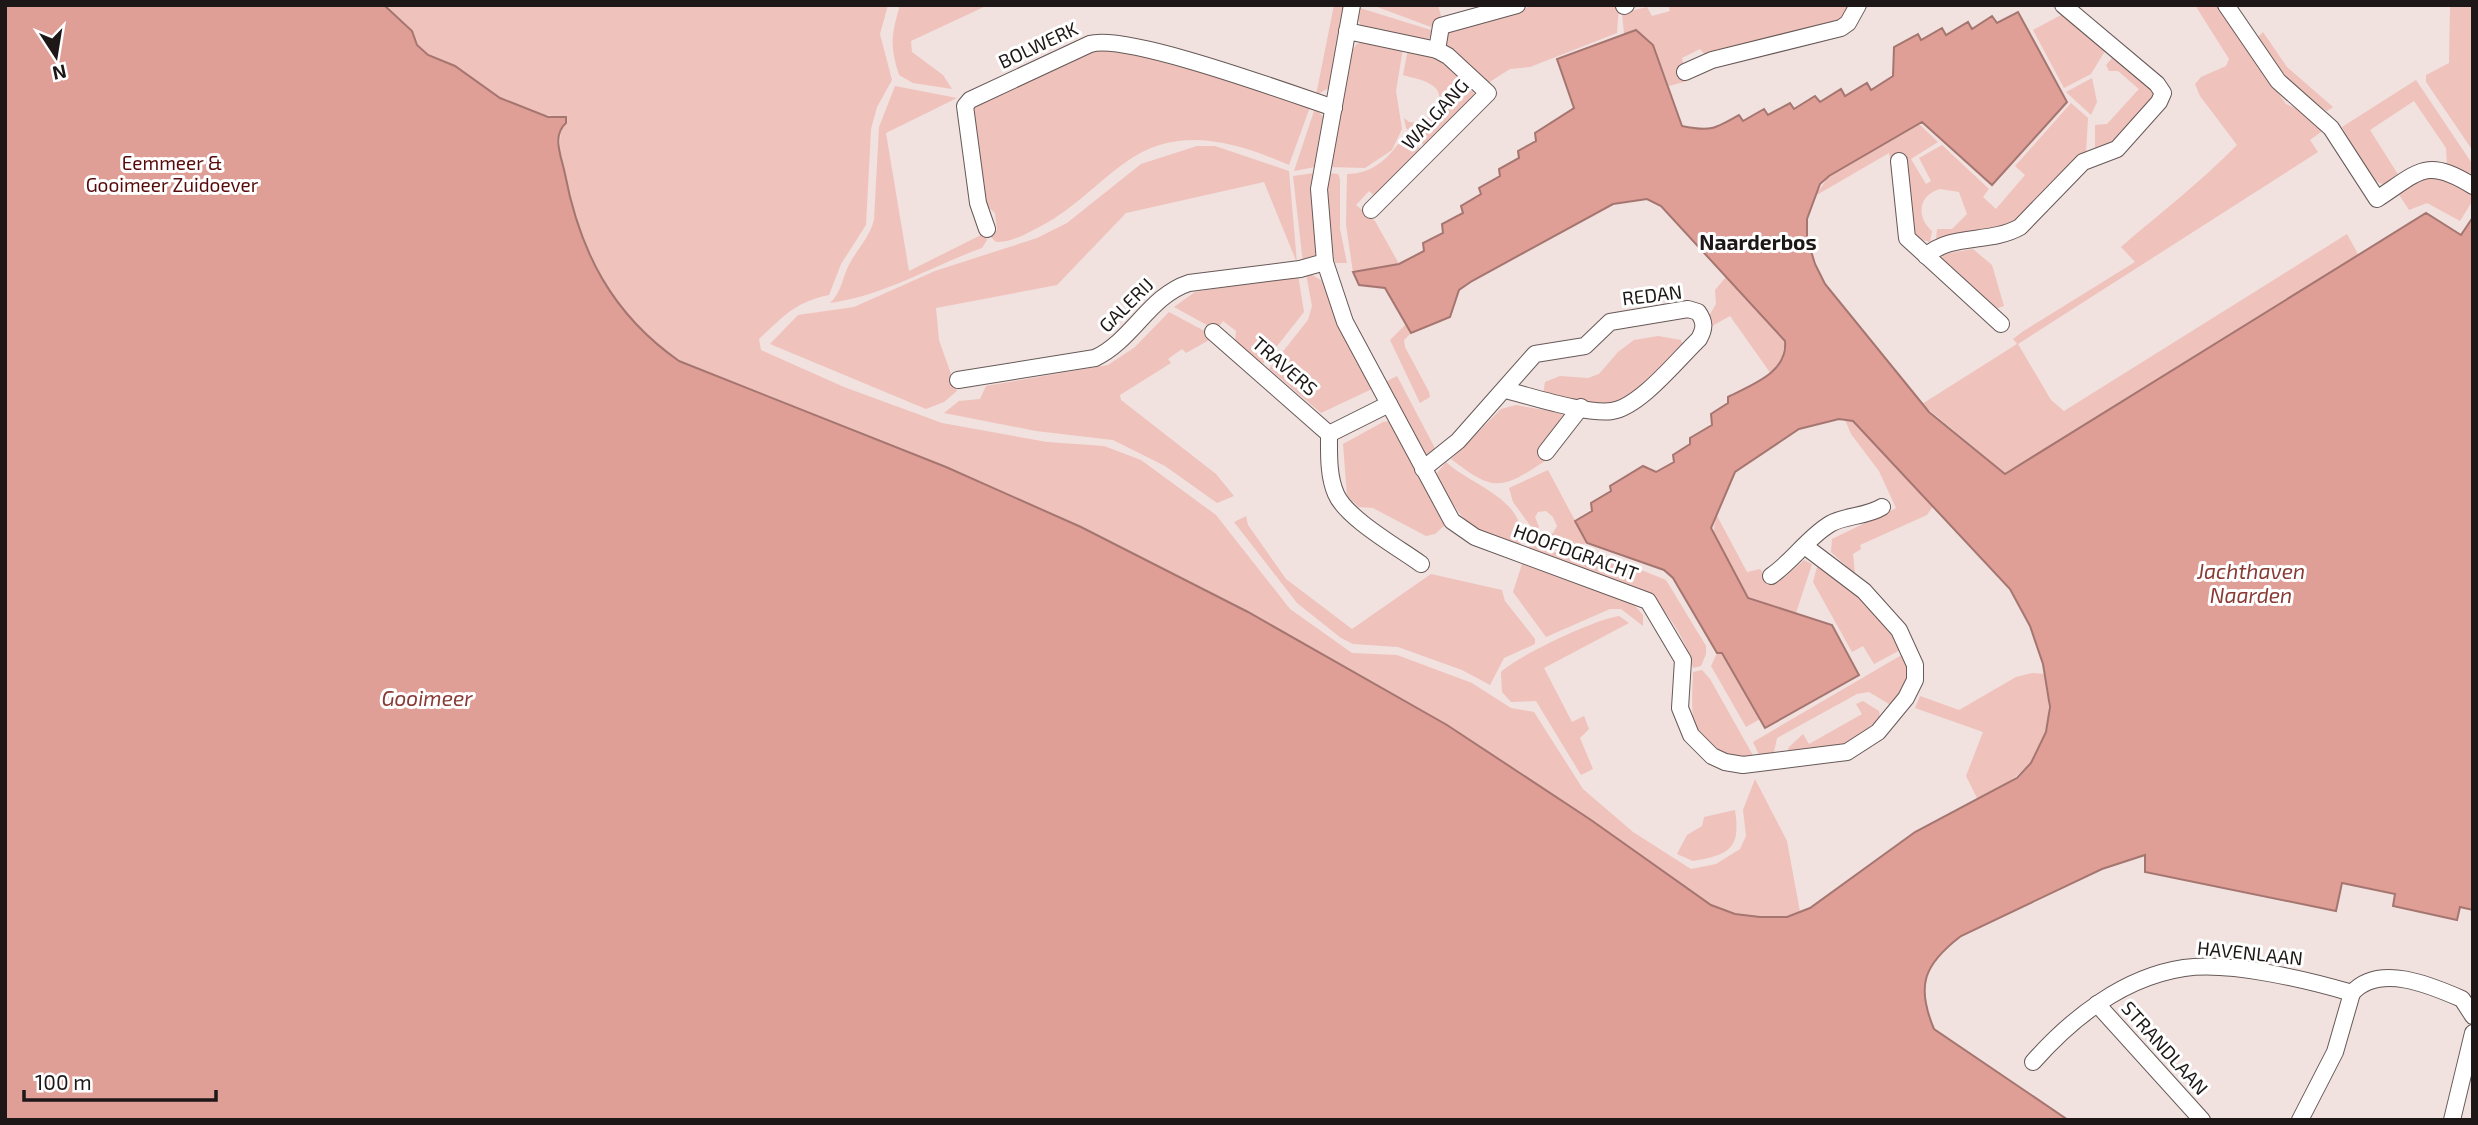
<svg xmlns="http://www.w3.org/2000/svg" width="2478" height="1125" font-family="'Exo 2',sans-serif">
<style>
.green{fill:#efc2bc}
.water{fill:#df9e96;stroke:#a57670;stroke-width:2}
.lines{fill:none;stroke-linecap:round;stroke-linejoin:round}
.minor-casing{stroke:#665957;stroke-width:18}
.minor{stroke:#fff;stroke-width:16}
.labels{text-anchor:middle;stroke-width:6;stroke-linejoin:round;paint-order:stroke}
.street-label{font-size:19px;fill:#1d1717;stroke:#fff}
.park-label{font-size:19px;fill:#570a09;stroke:#fff}
.neighbourhood-label{font-size:21px;font-weight:bold;fill:#1d1717;stroke:#fff}
.water-label{font-size:21px;font-style:italic;fill:#893a34;stroke:#fff}
</style>
<rect width="100%" height="100%" fill="#f1e1df"/>
<g class="green">
<path d="M5,5H888L880,34L892,80L877,107L871,129L866,225L841,264L829,295C795,302 784,316 759,339L761,350L844,387L942,423L1047,442L1104,446L1141,460L1216,515L1290,609L1352,653L1397,655L1472,683L1511,708L1534,712L1583,789L1633,832L1691,869L1716,864L1740,849L1746,836L1743,810L1755,779L1787,841L1800,912L1787,917H1760L1735,914L1711,905L1591,820L1447,725L1248,612L1081,527L946,467L679,361L655,344L632,320L603,281L578,231L559,155L562,116C533,118 499,99 476,81Z"/>
<path d="M900,5H988L911,41L912,52L943,75L952,89L913,83L899,75C890,45 891,36 900,5Z"/>
<polygon points="1334,5 1344,5 1329,88 1316,95"/>
<polygon points="1372,5 1438,5 1441,16 1431,27"/>
<polygon points="1537,5 1619,5 1617,33 1530,67 1510,69 1488,83 1446,45 1446,36 1454,28"/>
<polygon points="1668,5 1852,5 1842,21 1706,56 1700,49 1682,58 1687,81 1669,86 1653,45 1636,30 1624,34 1622,13 1647,7 1652,16 1670,11"/>
<path d="M2195,5H2216L2286,104C2300,110 2316,116 2321,132L2310,140L2318,152L2018,344L2051,400L2064,411L2347,234L2359,256L2006,474L1922,404L2017,344L2013,339L2022,332L2135,262L2121,247C2160,213 2201,182 2237,145L2200,96L2195,84L2201,77L2226,66L2229,59Z"/>
<polygon points="2450,5 2473,5 2473,151 2426,82 2426,75 2449,63"/>
<polygon points="1360,8 1434,31 1428,40 1417,42 1361,26 1357,17"/>
<polygon points="2063,14 2105,51 2091,74 2064,88 2033,30"/>
<path d="M2263,32L2287,67L2333,107L2327,111C2296,93 2277,66 2257,38Z"/>
<polygon points="1363,42 1403,48 1396,91 1402,129 1392,150 1365,168 1329,167 1347,57 1357,44"/>
<path d="M1107,47L1255,87L1310,107L1289,165C1236,142 1178,124 1126,162C1096,183 1074,209 1041,226C1028,233 1010,243 996,242L991,237L992,233L997,230L995,213L983,203L970,113L974,104L1085,53Z"/>
<path d="M1408,49L1438,55L1474,93L1475,98L1427,148L1406,128L1404,118L1409,122L1420,123C1433,116 1450,94 1430,84C1423,79 1411,78 1403,75Z"/>
<polygon points="2113,57 2154,92 2155,97 2113,145 2095,149 2095,125 2107,124 2139,89 2118,71 2109,71 2106,65"/>
<polygon points="2092,78 2097,102 2091,115 2066,92"/>
<polygon points="2416,80 2473,165 2470,175 2447,164 2446,148 2414,101 2370,130 2399,176 2384,185 2372,179 2342,127"/>
<path d="M895,86L957,98L886,133L909,271L985,233L987,240L982,248C932,266 883,296 830,303C840,294 842,281 847,269C855,251 869,239 874,220L879,127Z"/>
<path d="M2071,103L2088,118L2086,152L2018,224L1936,241L1937,229H1952L1967,214L1959,192L1940,189C1918,195 1916,217 1932,231L1930,242L1915,238L1902,156L1890,158L1889,153L1815,196L1829,176L1918,123L1938,142L1911,159L1926,184L1931,181L1919,158L1942,145L1989,189L1983,197L1996,209L2025,175L2015,166Z"/>
<polygon points="1315,108 1323,117 1315,167 1294,171"/>
<path d="M1406,132L1422,151L1376,197L1369,191L1356,205L1375,221L1399,264L1353,272L1346,225L1347,174C1375,174 1392,155 1406,132Z"/>
<polygon points="1197,146 1215,146 1289,171 1297,263 1264,182 1126,213 1057,285 936,308 939,340 957,391 944,402 926,409 770,344 798,315 854,307 935,271 1037,238 1067,223 1141,164"/>
<polygon points="1315,173 1317,252 1315,258 1303,263 1293,176"/>
<path d="M1328,173L1338,174L1340,179V229L1347,263H1335C1328,232 1326,205 1328,173Z"/>
<polygon points="2433,174 2473,192 2473,200 2460,221 2427,203 2409,210 2398,193"/>
<polygon points="1973,249 1992,265 2004,306 1995,309 1946,267 1948,265 1942,258 1944,254"/>
<polygon points="1309,273 1324,282 1374,388 1321,413 1269,369 1308,320 1312,306 1306,274"/>
<polygon points="1298,275 1304,312 1263,364 1235,341 1236,331 1223,321 1216,330 1174,307 1195,292"/>
<polygon points="1726,277 1785,341 1781,361 1771,374 1730,316 1712,326 1709,316 1716,304 1715,290"/>
<polygon points="1169,312 1212,335 1211,339 1186,353 1182,349 1168,359 1171,363 1120,395 1121,400 1216,474 1234,496 1217,503 1165,466 1113,440 1036,431 944,413 959,401 980,399 986,386 1108,365 1135,347"/>
<polygon points="1406,324 1411,333 1404,340 1405,347 1429,392 1430,397 1420,403 1390,340"/>
<polygon points="1658,336 1681,340 1683,347 1629,399 1608,407 1543,395 1545,382 1560,376 1588,378 1599,374 1618,352 1634,340"/>
<polygon points="1397,376 1438,454 1428,456 1420,451 1385,382"/>
<path d="M1516,405L1561,413L1565,419L1539,454L1545,461C1501,490 1494,492 1451,459L1501,409Z"/>
<polygon points="1845,420 1853,421 1933,506 1927,515 1860,545 1861,549 1853,554 1855,574 1831,552 1832,539 1896,508 1879,471 1851,434"/>
<polygon points="1391,421 1447,523 1435,534 1426,536 1373,508 1359,507 1347,496 1343,444 1383,422"/>
<path d="M1446,462C1473,487 1531,500 1520,548C1483,533 1471,533 1449,498C1444,490 1439,483 1437,473Z"/>
<polygon points="1548,470 1587,543 1563,550 1543,541 1544,535 1553,533 1557,526 1553,517 1546,511 1538,512 1535,517 1539,527 1535,532 1513,502 1509,488"/>
<polygon points="1716,514 1747,572 1760,569 1771,583 1784,578 1804,560 1812,564 1796,613 1748,598 1713,534"/>
<polygon points="1246,516 1248,525 1286,579 1352,629 1431,574 1502,590 1505,601 1535,639 1535,644 1504,658 1490,685 1462,670 1398,647 1353,644 1341,638 1297,603 1234,522"/>
<path d="M1534,542L1563,556L1592,550L1666,580L1706,646V654L1701,666L1693,668C1686,639 1668,611 1645,592L1528,551L1530,543Z"/>
<polygon points="1522,564 1633,604 1643,615 1643,626 1621,609 1610,609 1546,637 1513,592"/>
<path d="M1817,567C1853,588 1879,615 1904,648L1874,664L1863,646L1852,652L1813,582Z"/>
<path d="M1619,616L1629,623L1544,668L1572,722L1584,716L1589,729L1580,738L1593,769L1581,775L1536,701L1511,702L1502,692L1501,672C1517,656 1596,619 1619,616Z"/>
<polygon points="1722,652 1760,719 1746,727 1711,666 1717,653"/>
<path d="M1905,653C1909,675 1907,685 1895,703L1889,704L1869,692L1857,694L1777,738L1774,752L1761,759L1753,742Z"/>
<path d="M1702,670L1710,679L1755,759C1688,751 1691,730 1693,672Z"/>
<path d="M2032,673L2045,674C2057,743 2038,768 1978,800L1966,776L1983,732L1915,708L1920,696L1959,710L2016,677Z"/>
<polygon points="1863,701 1879,711 1880,717 1848,747 1789,754 1788,748 1803,734 1809,744 1862,714 1856,704"/>
<path d="M1735,810C1741,848 1730,855 1693,861L1677,854L1687,835L1702,826L1704,817Z"/>
</g>
<path class="water" d="M5,5H384L412,31L417,45L428,55L455,66L500,98L548,117H566V123C551,136 562,158 565,174C580,252 612,314 679,361L946,467L1081,527L1248,612L1447,725L1591,820L1711,905L1735,914L1760,917H1787L1810,908L1915,832L2017,778L2031,763L2046,732L2050,707L2043,664L2030,626L2010,589L1853,421L1839,419L1799,429L1735,472L1711,528L1748,598L1832,625L1859,675L1765,728L1722,653H1717L1673,578L1664,570L1587,543L1575,521L1592,511L1591,503L1611,491L1610,486L1643,466L1656,472L1674,462L1673,455L1690,444V438L1712,425L1711,414L1728,403V397C1751,385 1788,373 1785,341L1661,206L1647,199L1613,204L1472,281L1459,290L1450,317L1411,333L1385,288L1359,285L1353,272L1399,264L1424,251L1423,243L1443,233L1442,224L1463,213L1461,206L1481,194L1479,188L1500,176L1499,169L1519,158L1518,151L1536,141L1535,133L1574,108L1557,59L1636,30L1653,45L1682,126C1710,132 1715,129 1739,115L1743,121L1764,109L1768,115L1790,103L1794,109L1815,96L1820,102L1841,89L1845,96L1867,83L1871,90L1893,76L1894,47L1918,34L1921,40L1942,28L1946,35L1968,22L1972,29L1992,16L1997,23L2018,12L2067,102L1992,185L1922,122L1829,176L1820,184L1807,219V238L1815,264L1825,284L1929,412L2005,474L2426,213L2461,235L2473,217V910L2460,907L2457,920L2393,906L2395,894L2342,883L2336,911L2145,872V855L2102,869L1961,936C1923,965 1916,986 1934,1029L2068,1120H5Z"/>
<g class="lines">
<g class="minor-casing">
<g id="minor">
<polyline points="1352,5 1319,189 1325,262 1345,322 1452,521 1475,537 1648,601 1683,660 1680,708 1691,735 1712,756 1725,762 1743,765 1847,752 1878,732 1906,698 1915,680 1915,665 1899,630 1864,591 1806,547"/>
<path d="M2226,5L2278,81L2331,128L2377,199C2420,171 2426,157 2473,186"/>
<polyline points="1624,6 1626,5"/>
<polyline points="1347,31 1437,50 1448,56 1488,93 1371,210"/>
<polyline points="1437,50 1441,26 1517,5"/>
<polyline points="1685,72 1712,60 1841,28 1848,23 1858,5"/>
<polyline points="1899,161 1907,238 2001,324"/>
<path d="M987,229L978,203L965,106L970,100L1090,44C1127,33 1289,93 1334,108"/>
<path d="M1926,256C1951,233 1990,244 2020,227L2083,162L2117,149L2159,102L2163,93L2157,84L2063,5"/>
<path d="M1213,332L1329,434C1329,453 1328,476 1336,494C1346,518 1399,548 1421,564"/>
<path d="M958,380L1095,358C1133,340 1149,296 1189,283L1300,269L1325,262"/>
<polyline points="1329,434 1389,404"/>
<polyline points="1546,452 1581,407"/>
<path d="M1423,469L1458,441L1535,354L1585,346L1610,322L1688,309L1698,312C1705,322 1705,328 1699,339C1678,359 1640,407 1612,411C1588,415 1530,396 1505,390"/>
<path d="M1771,576C1793,561 1807,538 1830,524C1845,515 1866,517 1882,507"/>
<polyline points="2097,1004 2202,1120"/>
<path d="M2033,1062C2072,1018 2124,977 2184,968C2229,961 2308,980 2352,993C2379,963 2430,985 2462,999L2473,1016"/>
<polyline points="2300,1120 2335,1052 2352,993"/>
<polyline points="2452,1120 2473,1033"/>
</g>
</g>
<use href="#minor" class="minor"/>
</g>
<g class="labels">
<g class="street-label">
<text transform="translate(1038 45) rotate(-25)" y="7">BOLWERK</text>
<text transform="translate(1435 114) rotate(-47)" y="7">WALGANG</text>
<text transform="translate(1652 295) rotate(-7)" y="7">REDAN</text>
<text transform="translate(1126 305) rotate(-45)" y="7">GALERIJ</text>
<text transform="translate(1285 366) rotate(41)" y="7">TRAVERS</text>
<text transform="translate(1576 552) rotate(20)" y="7">HOOFDGRACHT</text>
<text transform="translate(2250 953) rotate(6)" y="7">HAVENLAAN</text>
<text transform="translate(2165 1048) rotate(48)" y="7">STRANDLAAN</text>
</g>
<g class="park-label">
<text x="172" y="170">Eemmeer &amp;<tspan x="172" dy="22">Gooimeer Zuidoever</tspan></text>
</g>
<g class="neighbourhood-label">
<text x="1758" y="250">Naarderbos</text>
</g>
<g class="water-label">
<text x="2251" y="579">Jachthaven<tspan x="2251" dy="24">Naarden</tspan></text>
<text x="427" y="706">Gooimeer</text>
</g>
</g>
<rect width="2478" height="1125" fill="none" stroke="#1d1717" stroke-width="14"/>
<g transform="translate(56 56) rotate(168)" stroke="#ffffff" stroke-width="5" paint-order="stroke">
<path d="M0-5L12 26L0 18L-12 26Z" fill="#1d1717"/>
<text y="-10" font-size="19" font-weight="bold" text-anchor="middle" fill="#1d1717">N</text>
</g>
<path d="M24 1090v10h192v-10" fill="none" stroke="#1d1717" stroke-width="3.5"/>
<text x="35" y="1090" font-size="21" fill="#1d1717" stroke="#ffffff" stroke-width="5" paint-order="stroke">100 m</text>
</svg>
